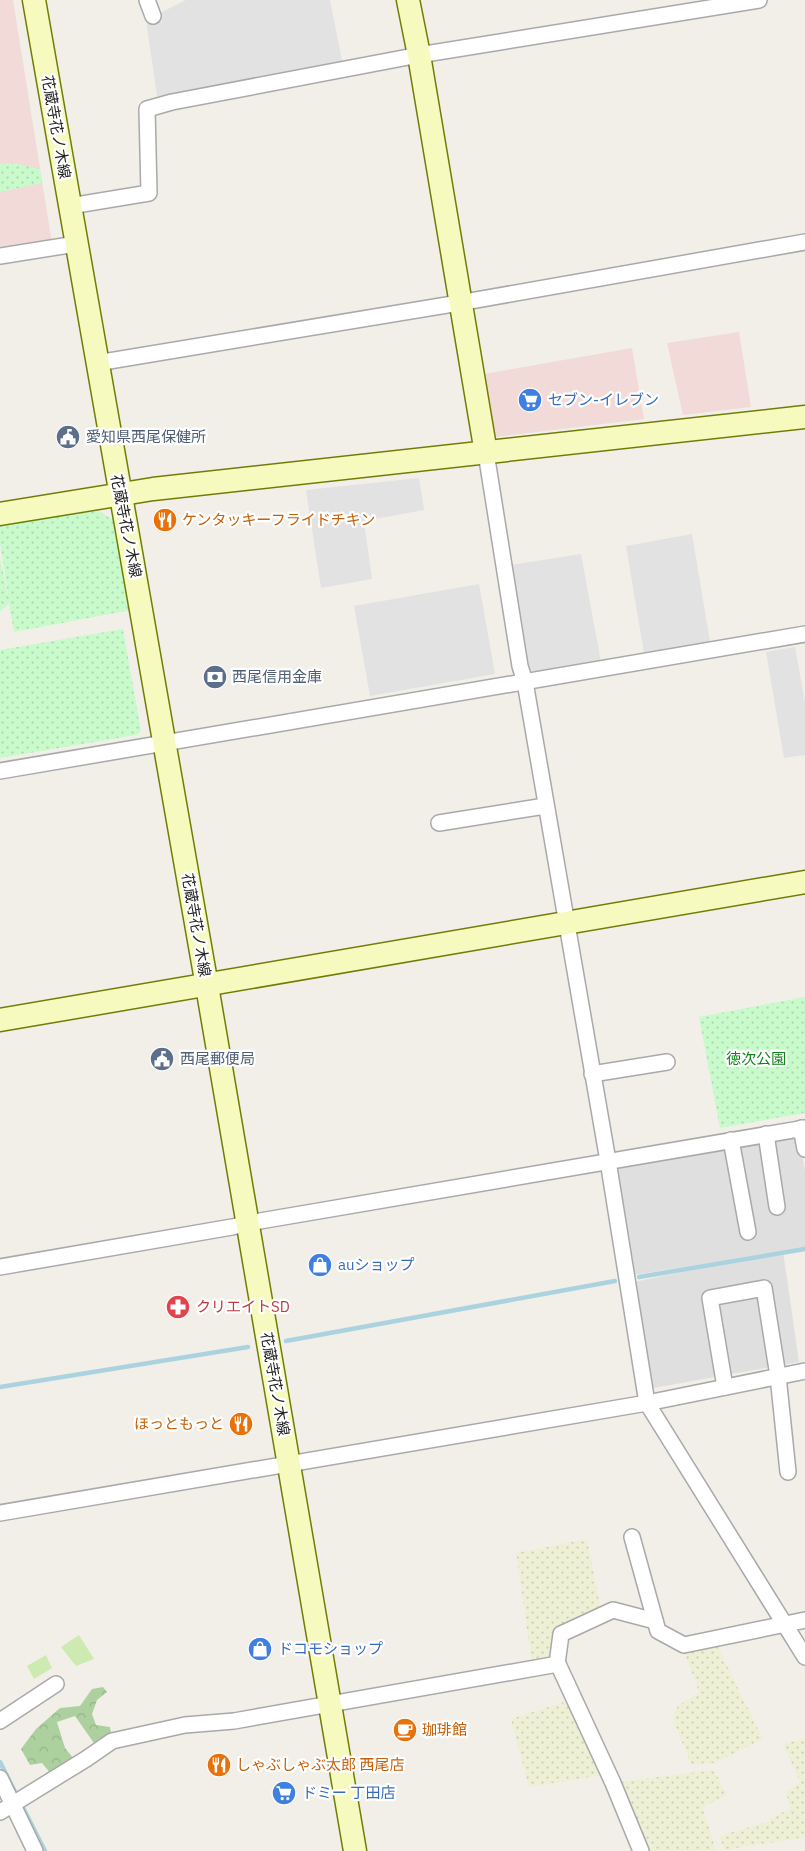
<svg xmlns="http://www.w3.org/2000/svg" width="805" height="1851" font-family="'IBM Plex Sans','Noto Sans JP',sans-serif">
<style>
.residential{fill:#e0dfdf}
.commercial{fill:#f2dad9}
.farmland{fill:url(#farmland-dots)}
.forest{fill:url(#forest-crowns)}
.park{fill:url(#park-dots)}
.garden{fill:#cdebb0}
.parking{fill:#e2e2e2}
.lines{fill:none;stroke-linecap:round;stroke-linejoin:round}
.stream{stroke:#aad3df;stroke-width:4.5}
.street-casing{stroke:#a9a9a9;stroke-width:18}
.secondary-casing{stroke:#707d05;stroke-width:25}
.street{stroke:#fff;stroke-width:15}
.secondary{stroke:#f7fabf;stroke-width:22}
.labels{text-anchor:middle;stroke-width:4.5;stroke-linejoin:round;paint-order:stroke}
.street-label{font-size:15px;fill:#222;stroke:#fff}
.shop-label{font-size:15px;fill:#366cbe;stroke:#fff;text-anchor:start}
.service-label{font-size:15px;fill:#4e5e75;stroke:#fff;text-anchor:start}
.food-label{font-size:15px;fill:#c56008;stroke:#fff;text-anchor:start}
.park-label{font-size:15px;fill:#0c8416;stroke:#fff}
.health-label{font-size:15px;fill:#be3a42;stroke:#fff;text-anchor:start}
</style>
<defs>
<pattern id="farmland-dots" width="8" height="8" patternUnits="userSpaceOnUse" patternTransform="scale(1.25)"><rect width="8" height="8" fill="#eef0d5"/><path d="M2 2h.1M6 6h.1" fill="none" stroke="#ccceb7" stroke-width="1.8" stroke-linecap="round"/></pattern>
<pattern id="forest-crowns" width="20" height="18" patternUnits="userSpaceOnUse" patternTransform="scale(1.25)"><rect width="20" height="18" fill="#add19e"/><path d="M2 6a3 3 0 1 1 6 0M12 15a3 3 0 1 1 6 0" fill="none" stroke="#95b388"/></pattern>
<pattern id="park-dots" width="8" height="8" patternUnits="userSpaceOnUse" patternTransform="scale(1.25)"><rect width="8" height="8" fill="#c8facc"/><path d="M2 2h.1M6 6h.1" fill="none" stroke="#acd6af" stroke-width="1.8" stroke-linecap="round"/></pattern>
</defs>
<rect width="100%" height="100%" fill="#f2efe9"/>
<polygon class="residential" points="798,1134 805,1171 805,1247 783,1251 799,1362 648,1389 634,1282 769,1254 633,1275 613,1165"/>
<g class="commercial">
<polygon points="0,0 13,0 52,243 0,251"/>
<polygon points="739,332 751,407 683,415 667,343"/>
<polygon points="632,348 644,419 488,438 478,375"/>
</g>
<g class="farmland">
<polygon points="587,1539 601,1610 554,1634 551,1657 532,1664 516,1553"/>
<polygon points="717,1645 763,1739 715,1763 691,1764 672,1718 678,1706 699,1692 684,1651"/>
<polygon points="567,1701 603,1775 529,1787 511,1719"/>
<polygon points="805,1738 805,1837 724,1850 719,1836 764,1823 790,1808 786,1792 800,1782 783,1744"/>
<polygon points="714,1770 727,1795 703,1807 716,1851 646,1851 617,1782"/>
</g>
<polygon class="forest" points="103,1687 107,1692 97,1700 92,1714 96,1725 110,1727 112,1738 96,1746 75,1716 57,1722 65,1748 74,1759 51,1774 42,1763 30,1765 21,1749 36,1729 60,1708 80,1706 92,1689"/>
<g class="park">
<polygon points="13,163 40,169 42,183 0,192 0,164"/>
<polygon points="97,510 115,521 131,610 14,632 9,603 0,612 0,558 9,600 0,543 0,525"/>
<polygon points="123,629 141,731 136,735 0,758 0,650"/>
<polygon points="805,997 805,1113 720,1128 699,1017"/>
</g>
<g class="garden">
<polygon points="79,1635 94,1659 76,1666 61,1647"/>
<polygon points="46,1655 52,1668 34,1679 27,1666"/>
</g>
<g class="parking">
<polygon points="186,0 330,0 343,65 158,102 146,20"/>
<polygon points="419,478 424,510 364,521 372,579 321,588 306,490"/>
<polygon points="692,534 710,642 644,653 626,546"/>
<polygon points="581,554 601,662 538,674 525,666 511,565"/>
<polygon points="479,584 495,674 370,696 354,606"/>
<polygon points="795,647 805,703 805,755 784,758 766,652"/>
</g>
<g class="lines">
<g class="stream">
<polyline points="639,1277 805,1249"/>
<polyline points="286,1341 615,1281"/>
<polyline points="0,1387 248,1347"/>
<polyline points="0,1762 45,1851"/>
</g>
<g class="street-casing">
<g id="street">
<polyline points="147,0 153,16"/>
<polyline points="70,206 149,193 147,109 172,102 419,55 759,0"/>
<polyline points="0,256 76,244"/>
<polyline points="97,363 459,303 805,242"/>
<polyline points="486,453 520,666 525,682 608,1161 647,1403 805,1657"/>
<polyline points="0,771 805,634"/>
<polyline points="439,823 545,806"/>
<polyline points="592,1074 667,1062"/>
<polyline points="801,1128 805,1149"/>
<polyline points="766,1134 777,1207"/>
<polyline points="731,1140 748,1232"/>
<polyline points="0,1267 232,1227 260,1221 805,1128"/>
<polyline points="725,1387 710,1298 764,1288 778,1376 788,1472"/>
<polyline points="0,1513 647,1403 805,1371"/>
<polyline points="632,1537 658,1631 684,1645 805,1620"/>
<polyline points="557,1664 561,1634 613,1610 655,1621"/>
<polyline points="0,1721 56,1684"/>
<polyline points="0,1778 35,1851"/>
<polyline points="0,1812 86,1759 112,1741 185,1725 234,1721 558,1664 613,1783 641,1851"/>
</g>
</g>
<g class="secondary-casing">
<g id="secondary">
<polyline points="34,0 207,986 355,1851"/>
<polyline points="408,0 419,55 486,453"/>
<polyline points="0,514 153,489 805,417"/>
<polyline points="0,1020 805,882"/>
</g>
</g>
<use href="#street" class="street"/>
<use href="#secondary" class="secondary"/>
</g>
<defs>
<g id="supermarket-disc" transform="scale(1.25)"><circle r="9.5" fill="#3f7fe0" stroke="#fff"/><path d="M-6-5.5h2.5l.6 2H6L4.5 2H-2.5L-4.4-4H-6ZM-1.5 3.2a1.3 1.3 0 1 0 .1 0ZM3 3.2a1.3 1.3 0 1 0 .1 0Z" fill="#fff"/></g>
<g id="civic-disc" transform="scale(1.25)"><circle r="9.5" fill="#5c6f8a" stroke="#fff"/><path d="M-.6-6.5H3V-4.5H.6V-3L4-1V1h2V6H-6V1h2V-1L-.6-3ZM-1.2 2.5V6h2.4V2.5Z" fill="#fff"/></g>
<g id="restaurant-disc" transform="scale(1.25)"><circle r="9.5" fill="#e8710a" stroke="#fff"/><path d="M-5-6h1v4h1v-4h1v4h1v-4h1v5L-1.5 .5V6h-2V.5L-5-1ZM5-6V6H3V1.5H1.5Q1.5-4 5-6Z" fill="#fff"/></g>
<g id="bank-disc" transform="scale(1.25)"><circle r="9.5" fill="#5c6f8a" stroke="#fff"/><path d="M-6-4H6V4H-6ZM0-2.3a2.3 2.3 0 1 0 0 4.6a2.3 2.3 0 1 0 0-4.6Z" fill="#fff"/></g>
<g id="shop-disc" transform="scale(1.25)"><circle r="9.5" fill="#3f7fe0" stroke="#fff"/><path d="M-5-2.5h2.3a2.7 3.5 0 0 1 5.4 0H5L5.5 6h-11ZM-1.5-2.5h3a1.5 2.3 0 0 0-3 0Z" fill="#fff"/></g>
<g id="pharmacy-disc" transform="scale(1.25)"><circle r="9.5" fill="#e0444e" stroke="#fff"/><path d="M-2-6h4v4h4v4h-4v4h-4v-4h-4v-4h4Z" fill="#fff"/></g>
<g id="cafe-disc" transform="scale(1.25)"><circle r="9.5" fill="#e8710a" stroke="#fff"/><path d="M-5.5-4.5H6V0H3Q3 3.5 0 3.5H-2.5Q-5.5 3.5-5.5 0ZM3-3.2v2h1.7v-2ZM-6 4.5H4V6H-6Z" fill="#fff"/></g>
</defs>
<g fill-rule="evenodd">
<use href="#supermarket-disc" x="530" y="400"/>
<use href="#civic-disc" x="68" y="437"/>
<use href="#restaurant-disc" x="165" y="520"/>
<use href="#bank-disc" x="215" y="677"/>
<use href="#civic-disc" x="162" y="1059"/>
<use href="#shop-disc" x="320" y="1265"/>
<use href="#pharmacy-disc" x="178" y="1307"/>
<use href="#restaurant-disc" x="241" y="1424"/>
<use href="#shop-disc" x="260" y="1649"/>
<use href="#cafe-disc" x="405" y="1730"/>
<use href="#restaurant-disc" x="219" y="1765"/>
<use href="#supermarket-disc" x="284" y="1793"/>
</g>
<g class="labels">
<g class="street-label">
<text transform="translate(56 127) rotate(80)" y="5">花蔵寺花ノ木線</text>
<text transform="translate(126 526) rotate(79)" y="5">花蔵寺花ノ木線</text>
<text transform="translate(196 925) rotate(80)" y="5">花蔵寺花ノ木線</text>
<text transform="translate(275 1384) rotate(80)" y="5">花蔵寺花ノ木線</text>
</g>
<g class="shop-label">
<text x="548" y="405">セブン-イレブン</text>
<text x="338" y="1270">auショップ</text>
<text x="278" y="1654">ドコモショップ</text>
<text x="302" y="1798">ドミー 丁田店</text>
</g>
<g class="service-label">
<text x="86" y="442">愛知県西尾保健所</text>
<text x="232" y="682">西尾信用金庫</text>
<text x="180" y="1064">西尾郵便局</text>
</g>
<g class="food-label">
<text x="182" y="525">ケンタッキーフライドチキン</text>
<text x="224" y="1429" text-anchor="end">ほっともっと</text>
<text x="422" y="1735">珈琲館</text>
<text x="236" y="1770">しゃぶしゃぶ太郎 西尾店</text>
</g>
<g class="park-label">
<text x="756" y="1064">徳次公園</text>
</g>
<g class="health-label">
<text x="196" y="1312">クリエイトSD</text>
</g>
</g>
</svg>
